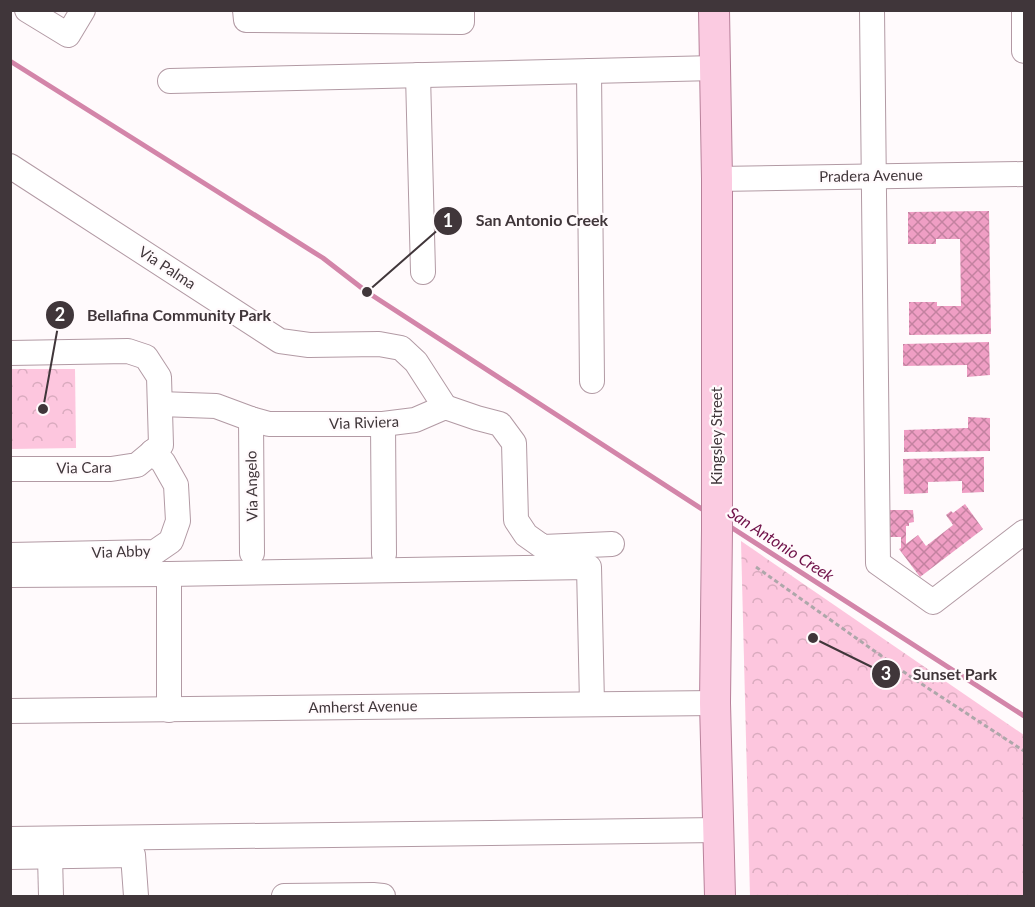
<svg xmlns="http://www.w3.org/2000/svg" width="1035" height="907" font-family="Lato,sans-serif">
<style>
.park{fill:url(#park-crowns)}
.lines{fill:none;stroke-linecap:round;stroke-linejoin:round}
.stream{stroke:#d385a9;stroke-width:5}
.building{fill:url(#building-cross-hatch)}
.minor-casing{stroke:#b29aa4;stroke-width:26}
.major-casing{stroke:#b8809a;stroke-width:32}
.path{stroke:#aea7aa;stroke-width:3;stroke-dasharray:4.5 3;stroke-linecap:butt}
.minor{stroke:#fff;stroke-width:24}
.major{stroke:#fbcbe1;stroke-width:30}
.labels{text-anchor:middle;stroke-width:4.5;stroke-linejoin:round;paint-order:stroke}
.street-label{font-size:15px;fill:#40363a;stroke:#fffafc}
.water-label{font-size:16px;font-style:italic;fill:#6f1148;stroke:#fffafc}
.leader{fill:none;stroke:#40363a;stroke-width:2}
.callout-dot{fill:#40363a;stroke:#fffafc;stroke-width:2}
.mark-label{font-size:18px;text-anchor:middle;font-weight:bold;fill:#fff}
.callout-label{font-size:16px;text-anchor:middle;font-weight:bold;fill:#40363a;stroke:#fffafc;stroke-width:4.5;stroke-linejoin:round;paint-order:stroke}
</style>
<defs>
<pattern id="park-crowns" width="20" height="18" patternUnits="userSpaceOnUse" patternTransform="scale(1.5)"><rect width="20" height="18" fill="#fdc6de"/><path d="M2 6a3 3 0 1 1 6 0M12 15a3 3 0 1 1 6 0" fill="none" stroke="#daabbf"/></pattern>
<pattern id="building-cross-hatch" width="8" height="8" patternUnits="userSpaceOnUse" patternTransform="scale(1.5)"><rect width="8" height="8" fill="#ef9ec4"/><path d="M0 0l8 8M0 8l8-8" fill="none" stroke="#c382a0"/></pattern>
</defs>
<rect width="100%" height="100%" fill="#fffafc"/>
<g class="park">
<polygon points="11,369 75,369 76,448 11,449"/>
<polygon points="741,541 1024,735 1024,896 750,896"/>
</g>
<g class="lines">
<g class="stream">
<polyline points="10,61 323,258 367,292 708,513"/>
<polyline points="726,524 1024,716"/>
</g>
</g>
<g class="building">
<polygon points="989,211 991,334 909,335 909,302 937,302 937,306 961,306 960,239 936,239 936,244 908,244 908,212"/>
<polygon points="989,342 990,375 967,377 967,365 903,366 903,344"/>
<polygon points="968,417 990,418 990,451 904,452 904,430 968,428"/>
<polygon points="984,457 984,492 962,493 962,481 928,482 928,493 904,494 903,459"/>
<polygon points="965,504 983,529 920,577 899,549 901,548 901,537 886,537 888,510 913,510 914,522 909,523 909,526 906,526 906,544 918,535 926,546 953,525 946,515 951,511 953,513"/>
</g>
<g class="lines">
<g class="minor-casing">
<g id="minor">
<polyline points="27,10 68,35 83,10"/>
<polyline points="245,10 246,20 462,22 462,10"/>
<polyline points="872,10 878,563 933,602 1024,532"/>
<polyline points="1024,10 1024,51"/>
<polyline points="589,71 592,381"/>
<polyline points="418,75 423,272"/>
<polyline points="170,81 715,68"/>
<polyline points="10,166 280,341 309,345 379,344 401,348 416,362 445,407"/>
<polyline points="717,179 1024,174"/>
<polyline points="10,353 128,351 146,357 159,377 161,445 137,465 111,469 10,469"/>
<polyline points="160,404 216,406 251,419 269,424 383,424 415,420 445,407 477,418 500,424 514,443 516,520 526,535 543,547 612,544"/>
<polyline points="251,419 252,553"/>
<polyline points="383,424 384,554"/>
<polyline points="10,555 155,552 171,541 178,521 176,485 163,462 152,452"/>
<polyline points="169,574 169,710"/>
<polyline points="10,575 169,574 589,567 592,704"/>
<polyline points="10,711 715,703"/>
<polyline points="10,839 718,830"/>
<polyline points="50,856 51,896"/>
<polyline points="10,857 133,855 136,896"/>
<polyline points="284,896 373,895 383,896"/>
</g>
</g>
<g class="major-casing">
<polyline id="major" points="714,10 717,179 717,530 715,703 720,896"/>
</g>
<polyline class="path" points="756,567 911,677 1024,751"/>
<use href="#minor" class="minor"/>
<use href="#major" class="major"/>
</g>
<g class="labels">
<g class="street-label">
<text transform="translate(871 176) rotate(-1)" y="5">Pradera Avenue</text>
<text transform="translate(167 268) rotate(33)" y="5">Via Palma</text>
<text transform="translate(364 423) rotate(-2)" y="5">Via Riviera</text>
<text transform="translate(717 436) rotate(-90)" y="5">Kingsley Street</text>
<text transform="translate(84 468) rotate(-1)" y="5">Via Cara</text>
<text transform="translate(252 486) rotate(-91)" y="5">Via Angelo</text>
<text transform="translate(121 552) rotate(-2)" y="5">Via Abby</text>
<text transform="translate(363 707) rotate(-1)" y="5">Amherst Avenue</text>
</g>
<g class="water-label">
<text transform="translate(781 544) rotate(33)" y="6">San Antonio Creek</text>
</g>
</g>
<path class="leader" d="M367 292L448 221M43 409L60 315M813 638L886 674"/>
<g class="callout-dot">
<circle cx="367" cy="292" r="6"/>
<circle cx="43" cy="409" r="6"/>
<circle cx="813" cy="638" r="6"/>
<circle cx="448" cy="221" r="15"/>
<circle cx="60" cy="315" r="15"/>
<circle cx="886" cy="674" r="15"/>
</g>
<g class="mark-label">
<text x="448" y="227">1</text>
<text x="60" y="321">2</text>
<text x="886" y="680">3</text>
</g>
<g class="callout-label">
<text x="542" y="226">San Antonio Creek</text>
<text x="179" y="321">Bellafina Community Park</text>
<text x="955" y="680">Sunset Park</text>
</g>
<rect width="1035" height="907" fill="none" stroke="#40363a" stroke-width="24"/>
</svg>
